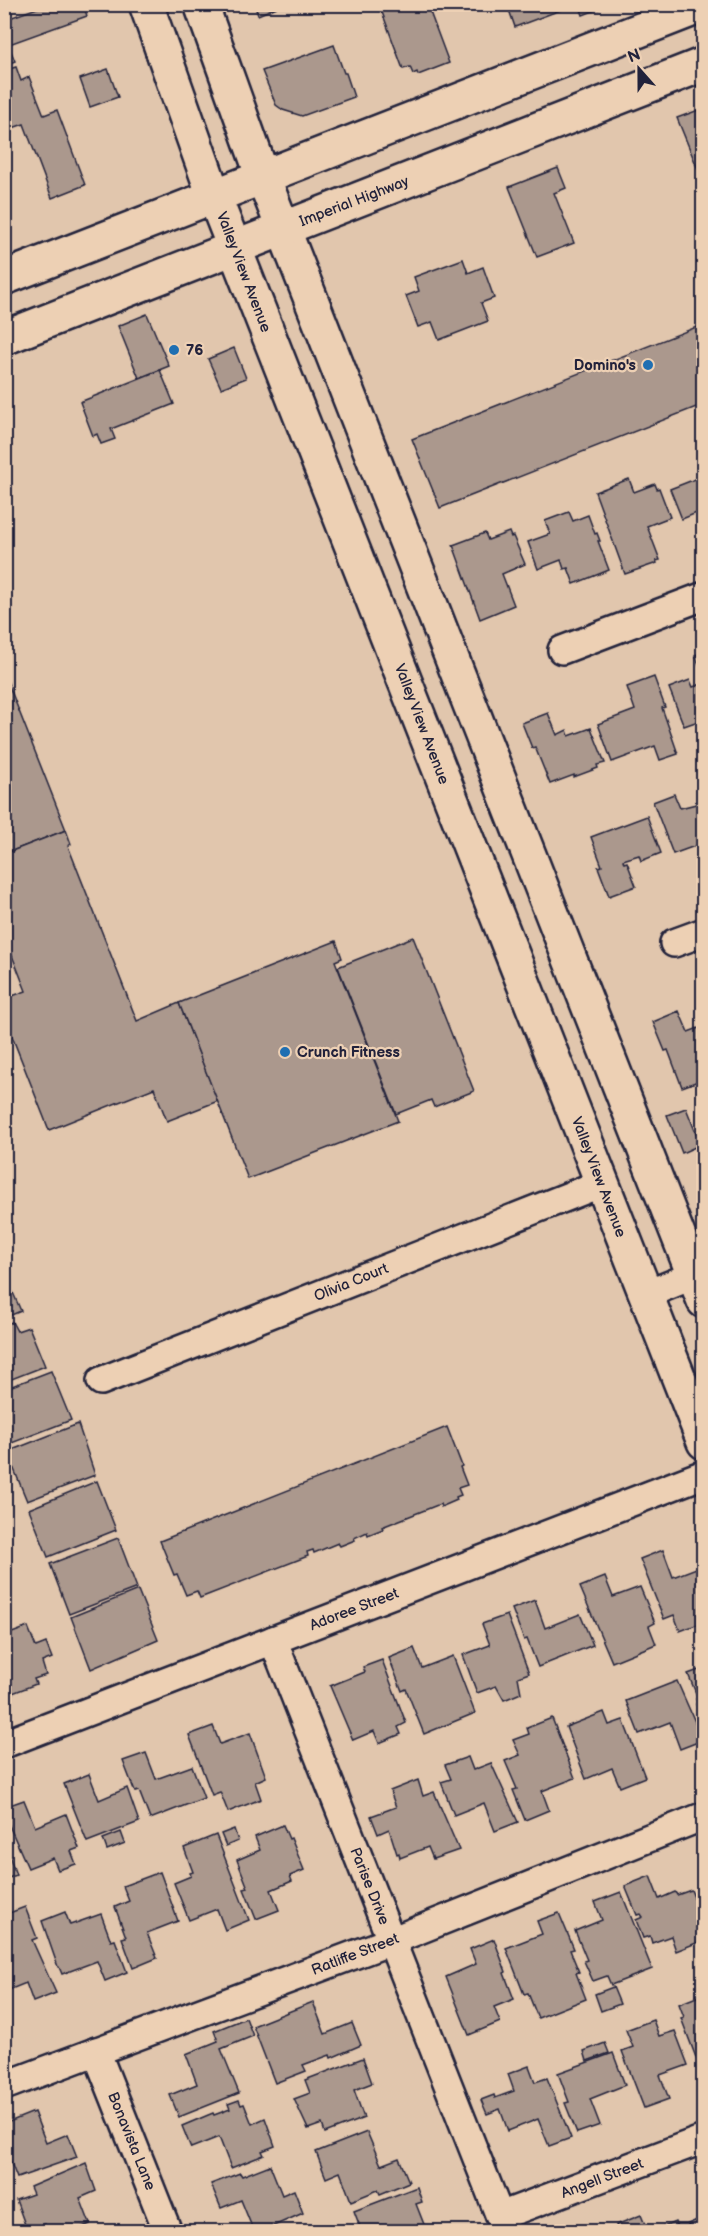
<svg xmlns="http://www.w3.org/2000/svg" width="708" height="2236" font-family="'Balsamiq Sans',sans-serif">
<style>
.building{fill:#ab988d;stroke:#22223b;stroke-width:1.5}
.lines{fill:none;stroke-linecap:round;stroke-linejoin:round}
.minor-casing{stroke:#22223b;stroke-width:32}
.major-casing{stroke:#22223b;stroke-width:38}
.minor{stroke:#edd0b4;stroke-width:27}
.major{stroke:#edd0b4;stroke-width:33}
.poi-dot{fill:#1f6fb2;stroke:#edd0b4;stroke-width:2}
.labels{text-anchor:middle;stroke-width:4.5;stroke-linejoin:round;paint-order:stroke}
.street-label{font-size:15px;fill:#22223b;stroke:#edd0b4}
.poi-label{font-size:15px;font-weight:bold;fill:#22223b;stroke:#edd0b4;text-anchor:start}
</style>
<rect width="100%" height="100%" fill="#e1c6ad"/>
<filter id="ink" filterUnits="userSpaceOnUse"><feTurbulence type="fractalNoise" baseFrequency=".0167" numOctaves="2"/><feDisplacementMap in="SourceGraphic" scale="12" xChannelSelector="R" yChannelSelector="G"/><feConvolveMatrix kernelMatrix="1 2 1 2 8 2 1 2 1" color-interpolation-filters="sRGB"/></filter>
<g filter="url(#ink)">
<g class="building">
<polygon points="48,4 83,4 87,16 4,46 4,20"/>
<polygon points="254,4 284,4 258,15"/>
<polygon points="379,4 427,4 449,63 418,75 417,72 413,74 410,67 403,69"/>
<polygon points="507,4 573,4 574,5 515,27"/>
<polygon points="579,4 611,4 583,15"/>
<polygon points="334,45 344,73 346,73 354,97 302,116 283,110 276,105 262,71"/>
<polygon points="10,49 15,61 5,65 4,51"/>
<polygon points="4,66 6,70 16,67 21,81 29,77 44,115 57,110 85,185 52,198 24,124 4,131"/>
<polygon points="108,69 118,97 90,107 80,79"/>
<polygon points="704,108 704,184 677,118"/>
<polygon points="558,168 566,188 554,193 574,243 537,257 509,187"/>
<polygon points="463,259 468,273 483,267 494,298 481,303 488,321 439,340 432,322 418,327 406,296 419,291 414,277"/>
<polygon points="147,314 169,366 139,378 118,326"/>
<polygon points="704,324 704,404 440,508 412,439"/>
<polygon points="234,348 246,378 221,388 208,359"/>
<polygon points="160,370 174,404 111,429 115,439 101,444 97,434 93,436 80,402"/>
<polygon points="698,478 699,480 704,479 704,510 682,519 670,489"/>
<polygon points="629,479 634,492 655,484 657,489 659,488 670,517 647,526 660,560 656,561 657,563 625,574 595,492"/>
<polygon points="569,512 573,521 588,515 595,534 597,533 600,541 598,541 609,570 574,584 568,568 564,569 561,560 538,569 528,542 550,534 545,521"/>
<polygon points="509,532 511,537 513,536 525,564 502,574 514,605 480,619 453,545 485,533 488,540"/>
<polygon points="704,652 704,678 695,655"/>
<polygon points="4,673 66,830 4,854"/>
<polygon points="654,677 665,707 662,708 678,754 660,760 655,746 612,762 598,724 635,710 627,687"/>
<polygon points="690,680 693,687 704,683 704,719 684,726 669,688"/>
<polygon points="548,713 557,735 567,730 569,736 591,728 605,763 597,765 598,768 574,777 574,775 550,784 535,747 532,748 522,723"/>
<polygon points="674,794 680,808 704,802 704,849 697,851 695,846 673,854 653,802"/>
<polygon points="647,816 661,853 641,861 639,855 623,860 624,863 627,862 636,886 609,896 598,867 602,866 591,837"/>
<polygon points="66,830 71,844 68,846 137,1021 179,1003 218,1101 167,1121 154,1088 49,1130 4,1016 4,999 26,991 4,935 4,854"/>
<polygon points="413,937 474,1091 434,1107 431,1100 396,1114 338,967"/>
<polygon points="336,941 342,958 335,961 398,1121 248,1179 179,1003"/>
<polygon points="679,1011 688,1032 704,1026 704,1069 698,1072 701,1080 682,1087 668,1050 665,1051 653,1022"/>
<polygon points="686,1108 698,1138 702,1136 700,1130 704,1128 702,1167 695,1147 682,1153 667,1115"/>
<polygon points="4,1272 21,1311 4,1318"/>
<polygon points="12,1322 17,1331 29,1327 45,1366 4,1382 4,1325"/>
<polygon points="51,1371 71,1420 4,1446 4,1389"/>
<polygon points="78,1424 95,1475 27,1501 7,1452"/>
<polygon points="447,1427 462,1466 460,1467 467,1485 458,1488 461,1495 456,1497 457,1500 441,1507 440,1504 382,1527 383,1529 368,1535 367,1532 354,1538 355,1540 340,1546 338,1543 314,1553 313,1550 307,1552 308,1556 200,1598 197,1591 186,1595 177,1574 174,1575 160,1541"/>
<polygon points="97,1481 116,1530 48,1557 29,1509"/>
<polygon points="118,1538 137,1588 69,1614 50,1564"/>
<polygon points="663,1550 673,1577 704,1565 704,1622 680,1631 674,1615 664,1619 640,1559"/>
<polygon points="605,1577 613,1597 640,1587 655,1623 649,1626 656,1644 612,1662 580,1587"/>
<polygon points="138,1590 158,1640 91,1669 71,1617"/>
<polygon points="535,1600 545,1628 580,1614 593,1645 538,1667 527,1639 524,1640 512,1609"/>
<polygon points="507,1615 529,1673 518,1677 521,1693 504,1700 496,1686 477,1693 463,1655 490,1645 482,1624"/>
<polygon points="28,1627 36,1647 46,1643 52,1658 42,1662 46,1675 34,1679 36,1684 5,1696 4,1636"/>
<polygon points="414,1648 422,1668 453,1656 475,1713 424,1734 406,1689 402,1691 389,1658"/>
<polygon points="382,1660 406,1723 398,1727 401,1734 379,1743 374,1731 353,1740 330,1686 365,1672 363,1667"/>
<polygon points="704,1668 704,1724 696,1704 698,1703 696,1699 698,1698 688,1674"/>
<polygon points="677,1681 703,1740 680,1749 670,1722 639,1734 626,1701"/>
<polygon points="604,1712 609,1725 623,1720 645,1777 620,1787 612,1768 586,1779 566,1727"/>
<polygon points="552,1718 575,1778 542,1791 549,1810 525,1820 513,1790 517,1789 505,1761 520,1755 513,1740 529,1734 527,1728"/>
<polygon points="213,1726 220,1744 250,1733 266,1777 255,1782 261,1799 228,1812 220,1792 212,1795 189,1735"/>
<polygon points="146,1753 156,1779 192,1766 204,1798 150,1819 139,1791 135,1792 123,1761"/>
<polygon points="468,1757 473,1770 491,1763 518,1822 495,1831 484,1803 454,1815 441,1782 451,1779 445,1765"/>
<polygon points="89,1774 99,1800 127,1788 139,1822 87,1842 64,1784"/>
<polygon points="418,1780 423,1796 434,1792 459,1850 433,1859 428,1847 400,1858 399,1853 397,1854 389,1829 378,1834 371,1816 396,1807 390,1791"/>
<polygon points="24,1800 35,1827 66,1814 79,1848 71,1851 76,1864 58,1870 53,1858 28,1868 4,1814 4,1807"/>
<polygon points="283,1825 289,1839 291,1838 304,1870 290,1876 292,1881 271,1890 279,1910 256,1919 244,1889 248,1888 237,1860 260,1850 255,1837"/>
<polygon points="234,1829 238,1841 226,1846 221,1834"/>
<polygon points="121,1832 125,1843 107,1850 103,1839"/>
<polygon points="4,1833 9,1845 6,1846 16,1875 4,1880"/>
<polygon points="216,1835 249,1920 225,1930 217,1909 189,1920 174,1883 191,1876 190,1873 193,1872 184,1848"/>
<polygon points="160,1872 178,1921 147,1933 157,1958 133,1968 122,1938 126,1937 115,1907 129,1901 123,1886"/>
<polygon points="650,1876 659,1899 675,1892 677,1895 691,1890 704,1922 702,1923 704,1940 676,1951 671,1936 652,1943 650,1936 643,1938 636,1920 643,1917 641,1914 637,1915 625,1886"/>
<polygon points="621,1892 652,1969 611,1985 607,1976 593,1981 584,1961 587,1960 575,1931 602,1920 595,1902"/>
<polygon points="25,1907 37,1938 32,1940 56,1993 33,2002 26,1983 4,1992 4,1915"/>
<polygon points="65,1912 70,1925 101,1914 111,1941 115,1940 127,1972 105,1981 97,1961 62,1974 59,1967 58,1967 42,1921"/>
<polygon points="559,1913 574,1949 570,1950 579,1972 576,1973 586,1999 538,2018 528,1993 524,1994 506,1948 542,1934 537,1921"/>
<polygon points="494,1939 506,1972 504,1973 514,1999 494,2007 500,2022 469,2035 446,1977 476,1964 470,1949"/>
<polygon points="613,1987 620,2004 601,2011 595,1994"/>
<polygon points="704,1994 704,2058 697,2060 681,2018 684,2017 679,2004"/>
<polygon points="313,2002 325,2034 352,2023 361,2045 331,2058 330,2055 303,2065 306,2071 275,2083 253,2026"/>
<polygon points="246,2018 253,2036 221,2049 239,2093 179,2117 170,2095 197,2084 186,2054 218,2041 214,2031"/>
<polygon points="653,2020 659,2036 675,2031 688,2065 660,2075 669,2099 644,2108 622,2051 633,2047 626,2030"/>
<polygon points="605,2043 609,2053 587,2061 584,2051"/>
<polygon points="613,2053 625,2085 590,2099 600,2125 577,2133 565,2103 569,2102 558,2073"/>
<polygon points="363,2058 372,2083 354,2090 364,2118 325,2133 322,2124 308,2129 294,2099 310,2093 305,2080"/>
<polygon points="529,2066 535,2082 547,2078 571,2138 549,2146 538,2119 508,2131 500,2109 487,2114 481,2100 494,2095 495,2098 514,2091 508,2074"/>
<polygon points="239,2100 241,2105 244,2104 252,2124 265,2118 275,2146 262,2151 264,2155 231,2168 219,2137 191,2148 182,2126 213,2113 214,2115 230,2109 228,2104"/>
<polygon points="34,2112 46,2143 68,2134 77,2157 17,2178 7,2153 4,2154 4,2124"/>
<polygon points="367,2132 381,2165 399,2158 409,2182 380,2194 378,2190 351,2201 340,2172 326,2178 316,2152"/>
<polygon points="86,2163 96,2191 80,2198 90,2224 71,2232 48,2232 45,2224 27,2230 16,2200 33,2194 30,2187"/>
<polygon points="270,2165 282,2195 294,2190 303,2213 260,2232 254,2232 241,2200 221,2208 211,2184 240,2173 242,2176"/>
<polygon points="417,2187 422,2202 416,2204 427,2232 362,2232 354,2211"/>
<polygon points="641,2215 648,2232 618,2232 616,2225"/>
<polygon points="704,2217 704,2232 691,2232 688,2224"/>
<polygon points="675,2222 679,2232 652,2232"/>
</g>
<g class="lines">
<g class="minor-casing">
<g id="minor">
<polyline points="562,650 704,596"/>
<polyline points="674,943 704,932"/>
<polyline points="645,1295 704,1271"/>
<polyline points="101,1381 602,1183"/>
<polyline points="273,1640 506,2232"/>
<polyline points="4,1744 704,1474"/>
<polyline points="96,2051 168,2232"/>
<polyline points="4,2086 391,1941 704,1816"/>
<polyline points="500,2216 704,2139"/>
</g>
</g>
<g class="major-casing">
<g id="major">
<polyline points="146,4 214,196 704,1442"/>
<polyline points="201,4 263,177 704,1301"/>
<polyline points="4,278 704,5"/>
<polyline points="4,338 704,64"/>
</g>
</g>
<use href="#minor" class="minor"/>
<use href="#major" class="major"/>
</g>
</g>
<g class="poi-dot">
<circle cx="174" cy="350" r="6"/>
<circle cx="648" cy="365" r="6"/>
<circle cx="285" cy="1052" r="6"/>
</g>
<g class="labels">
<g class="street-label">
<text transform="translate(354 201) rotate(-21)" y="5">Imperial Highway</text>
<text transform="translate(244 272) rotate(69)" y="5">Valley View Avenue</text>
<text transform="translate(422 724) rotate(69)" y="5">Valley View Avenue</text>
<text transform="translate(599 1177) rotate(69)" y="5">Valley View Avenue</text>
<text transform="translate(351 1282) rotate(-22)" y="5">Olivia Court</text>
<text transform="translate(354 1609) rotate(-21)" y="5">Adoree Street</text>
<text transform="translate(370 1886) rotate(68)" y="5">Parise Drive</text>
<text transform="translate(355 1954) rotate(-21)" y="5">Ratliffe Street</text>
<text transform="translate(132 2141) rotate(68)" y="5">Bonavista Lane</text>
<text transform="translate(602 2178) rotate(-21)" y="5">Angell Street</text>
</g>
<g class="poi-label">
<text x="186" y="355">76</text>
<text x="636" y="370" text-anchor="end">Domino's</text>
<text x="297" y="1057">Crunch Fitness</text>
</g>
</g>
<rect width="708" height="2236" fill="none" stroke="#edd0b4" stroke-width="24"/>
<rect x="12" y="12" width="684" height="2212" fill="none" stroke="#22223b" stroke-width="2" filter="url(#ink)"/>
<g transform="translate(639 69) rotate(339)" stroke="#edd0b4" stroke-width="4.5" paint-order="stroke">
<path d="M0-4.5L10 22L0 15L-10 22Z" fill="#22223b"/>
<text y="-9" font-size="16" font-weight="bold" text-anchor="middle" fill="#22223b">N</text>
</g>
</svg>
